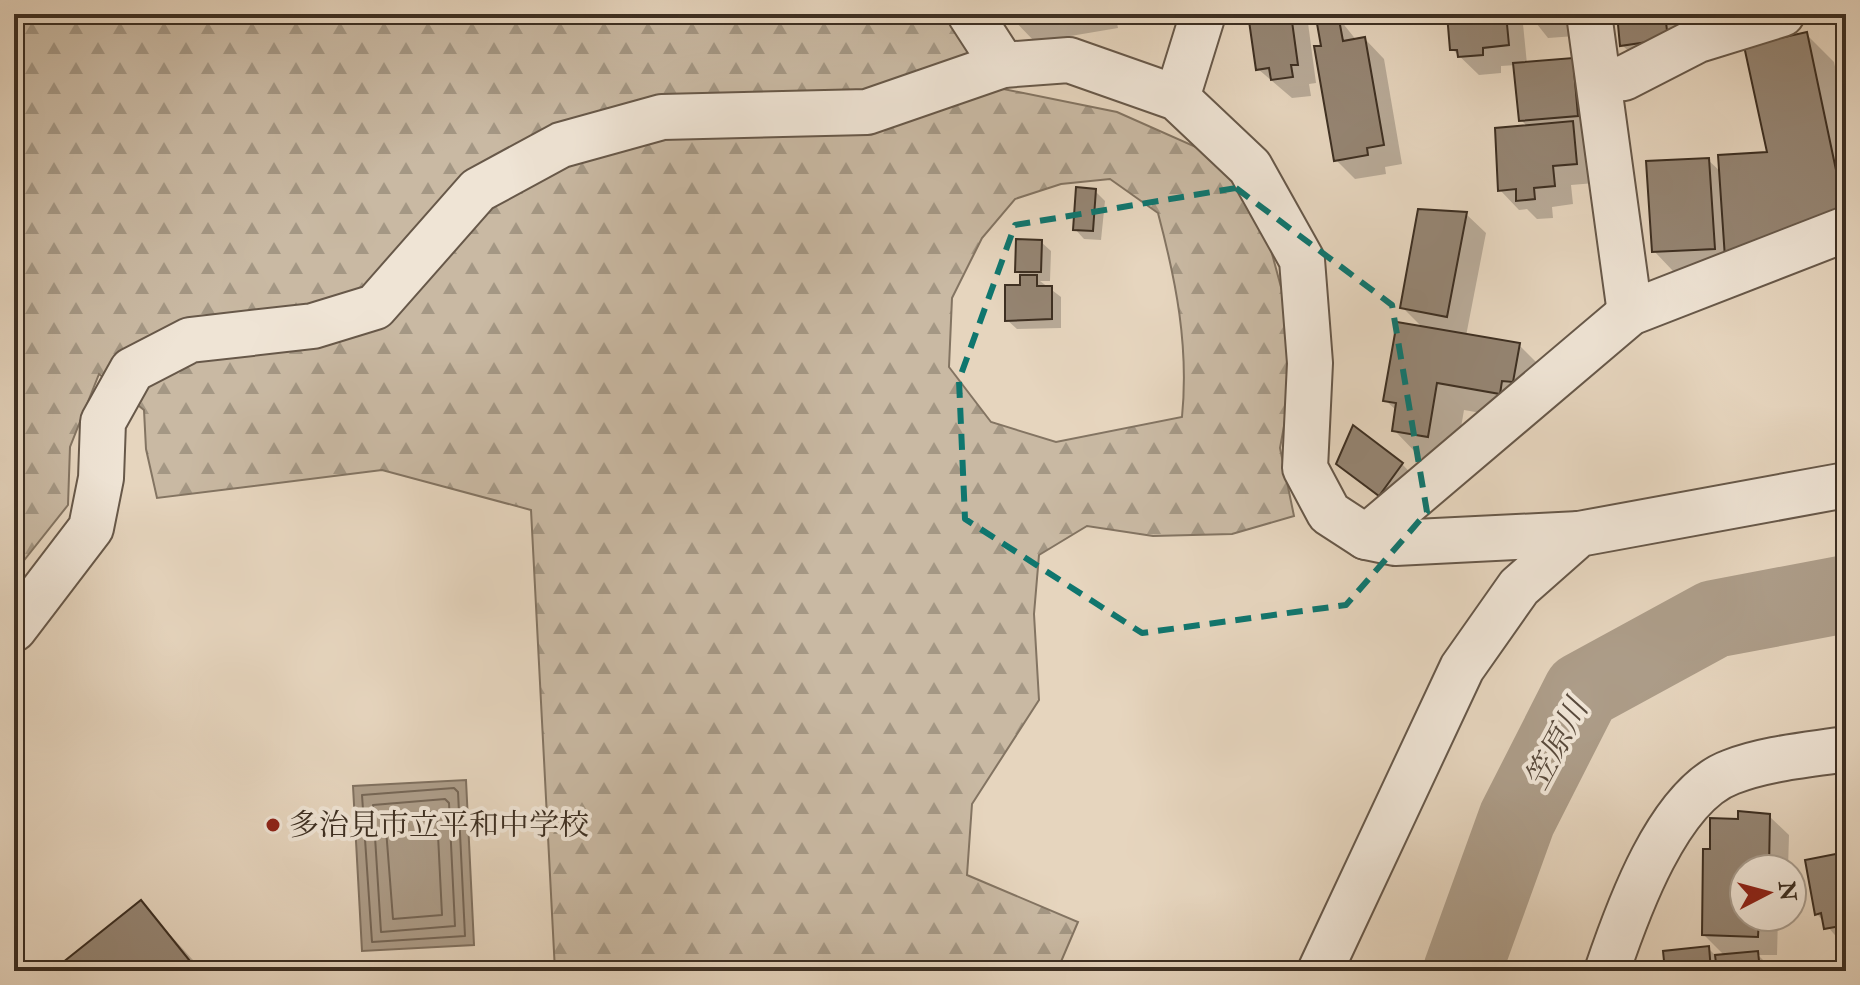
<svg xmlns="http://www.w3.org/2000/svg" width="1860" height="985" font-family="'IM FELL Double Pica','Noto Serif JP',serif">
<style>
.forest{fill:url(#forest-firs);stroke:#837462;stroke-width:2;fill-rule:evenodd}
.water{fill:#ad9d89;stroke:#807160;stroke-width:2}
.shadow{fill:#0003}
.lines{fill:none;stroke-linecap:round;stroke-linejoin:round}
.shore{stroke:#756656;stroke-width:2}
.river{stroke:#ad9d89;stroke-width:78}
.building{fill:#958573;stroke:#3d2f22;stroke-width:2}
.minor-casing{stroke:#675849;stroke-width:48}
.minor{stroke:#efe4d5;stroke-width:44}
.marked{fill:none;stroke:#0f766e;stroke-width:6;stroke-dasharray:16 10;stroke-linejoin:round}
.poi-dot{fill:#8f2418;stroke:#efe4d5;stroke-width:3}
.labels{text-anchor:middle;stroke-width:8;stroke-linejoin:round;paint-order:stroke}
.poi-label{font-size:30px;fill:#3d2f22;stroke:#efe4d5;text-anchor:start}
.water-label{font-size:32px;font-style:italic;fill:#594a3c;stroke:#efe4d5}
</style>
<defs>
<pattern id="forest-firs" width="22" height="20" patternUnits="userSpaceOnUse" patternTransform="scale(2)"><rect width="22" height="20" fill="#c9b9a3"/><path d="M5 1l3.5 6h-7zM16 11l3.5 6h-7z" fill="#a49784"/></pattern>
</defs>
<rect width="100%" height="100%" fill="#e6d5be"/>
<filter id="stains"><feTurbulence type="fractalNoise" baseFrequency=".0025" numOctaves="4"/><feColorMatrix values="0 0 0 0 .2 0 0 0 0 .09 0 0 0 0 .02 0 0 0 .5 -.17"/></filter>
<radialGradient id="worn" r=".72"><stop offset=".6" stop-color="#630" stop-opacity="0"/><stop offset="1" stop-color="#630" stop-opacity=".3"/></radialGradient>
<path class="forest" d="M14,14H950L984,85L1117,112L1205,151L1261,213L1298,350L1280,448L1294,516L1232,534L1153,536L1087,526L1039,555L1034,614L1039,700L972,804L967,875L1078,922L1057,971H555L531,510L382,470L157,498L146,449L144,410L99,374L70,447L68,505L14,573ZM1110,179L1158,213C1176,281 1189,346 1182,417L1056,442L991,422L949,367L952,298L982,238L1015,199L1061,184Z"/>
<polygon class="water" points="466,780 474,945 362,951 353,786"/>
<g class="shadow">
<polygon points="999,14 1115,14 1118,28 1035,42 1009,15"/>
<polygon points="1251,14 1300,14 1308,23 1316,83 1309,84 1311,96 1292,98 1258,69"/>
<polygon points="1449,14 1522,14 1527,64 1572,60 1592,79 1595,183 1571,185 1573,204 1552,207 1553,218 1537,219 1527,209 1519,210 1500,190 1528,127 1521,120 1516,65 1501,66 1501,73 1479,75 1452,49"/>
<polygon points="1529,14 1587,14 1589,35 1548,38"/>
<polygon points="1619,14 1746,14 1691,25 1681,14 1687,58 1642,64 1622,45"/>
<polygon points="1337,16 1357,41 1365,39 1384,59 1402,164 1385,167 1386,174 1355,179 1336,160 1323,47"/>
<polygon points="1806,34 1834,62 1846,119 1846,246 1733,267 1673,271 1654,251 1708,160 1721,172 1769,154"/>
<polygon points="1095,191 1105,201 1101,240 1084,239 1075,229"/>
<polygon points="1466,214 1486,233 1466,336 1519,345 1546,372 1527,421 1464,410 1455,463 1421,458 1394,430 1397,411 1385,400 1423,328 1402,307"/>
<polygon points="1041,242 1051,251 1050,281 1040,281 1061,297 1061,328 1017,329 1007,320 1022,287 1022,276 1017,271"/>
<polygon points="1339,463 1402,464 1421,484 1399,513"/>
<polygon points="1769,816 1789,835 1788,869 1744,869 1744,917 1778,917 1777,955 1758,955 1774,971 1667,971 1708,948 1717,957 1725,956 1704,935 1712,851 1740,821"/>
<polygon points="1846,854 1846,947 1845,947 1817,914"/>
<polygon points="141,903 203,971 55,971"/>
</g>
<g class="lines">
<g class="shore">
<polygon points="454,788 458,792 465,936 372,942 362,795"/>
<polygon points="445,799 449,803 455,926 381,932 373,805"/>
<polygon points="434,812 437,815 442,915 393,919 385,816"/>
</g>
<polyline class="river" points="1462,971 1517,819 1582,691 1714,619 1846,594"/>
</g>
<g class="building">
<polygon points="1248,14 1291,14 1298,65 1291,65 1293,77 1271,80 1269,68 1256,70"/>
<polygon points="1338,14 1343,41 1365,37 1384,145 1367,148 1368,155 1334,161 1314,46 1321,46 1316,18"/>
<polygon points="1447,14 1506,14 1509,45 1483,48 1483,55 1458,57 1457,50 1450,50"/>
<polygon points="1526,14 1571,14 1571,16 1527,20"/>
<polygon points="1617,14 1665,14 1668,39 1620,46"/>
<polygon points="1807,32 1844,208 1725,258 1718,155 1767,152 1744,46"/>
<polygon points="1573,58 1578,116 1519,121 1513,63"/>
<polygon points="1573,121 1577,164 1553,166 1555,186 1534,188 1535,199 1516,201 1516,189 1498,191 1495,128"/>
<polygon points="1709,158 1715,249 1652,252 1646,161"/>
<polygon points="1076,187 1096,189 1093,231 1073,230"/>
<polygon points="1418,209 1467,212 1447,317 1400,308"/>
<polygon points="1016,239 1042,240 1041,272 1015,272"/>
<polygon points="1020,275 1037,275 1037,286 1052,286 1052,319 1005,321 1005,285 1020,285"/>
<polygon points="1397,322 1520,343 1513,382 1502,381 1500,394 1437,383 1428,437 1392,431 1396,403 1383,401"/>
<polygon points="1353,425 1403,463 1379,496 1336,464"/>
<polygon points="1738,811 1770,814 1769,869 1744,869 1744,917 1759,917 1758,937 1702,935 1703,849 1710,849 1710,818 1738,819"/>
<polygon points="1846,852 1846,925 1824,929 1821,913 1815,915 1805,860"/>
<polygon points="141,900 198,971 52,971"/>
<polygon points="1709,946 1711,971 1665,971 1663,951"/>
<polygon points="1758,951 1760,971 1717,971 1715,955"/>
</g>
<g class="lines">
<g class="minor-casing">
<g id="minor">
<polyline points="970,14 1003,65"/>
<polyline points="1589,14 1630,313"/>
<polyline points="1600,80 1624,78 1698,40 1782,14"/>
<polyline points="1177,98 1203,14"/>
<polyline points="1366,537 1630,313 1846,229"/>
<polyline points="14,629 91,528 101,478 103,422 132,370 190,340 313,326 375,307 478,190 561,145 662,117 867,112 1003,65 1069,60 1177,98 1250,167 1302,260 1310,363 1305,468 1329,513 1366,537 1395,543 1579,534"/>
<polyline points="1320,971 1462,668 1519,587 1579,534 1846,485"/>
<path d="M1607,971C1627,912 1668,795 1731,772C1767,758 1808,755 1846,749"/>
</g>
</g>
<use href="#minor" class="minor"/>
</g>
<path class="marked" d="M1236,188L1392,305L1427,512L1346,605L1142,633L965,519L959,380L1015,225Z"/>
<circle class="poi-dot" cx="273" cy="825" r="8"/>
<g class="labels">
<g class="poi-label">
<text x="289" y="835">多治見市立平和中学校</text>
</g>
<g class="water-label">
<text transform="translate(1556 744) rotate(-62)" y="11">笠原川</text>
</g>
</g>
<rect width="1860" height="985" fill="none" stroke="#e6d5be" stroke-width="48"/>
<rect x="16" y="16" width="1828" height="953" fill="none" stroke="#3d2f22" stroke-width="4"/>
<rect x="24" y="24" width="1812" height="937" fill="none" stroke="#3d2f22" stroke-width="2"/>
<g transform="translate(1768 893) rotate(84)"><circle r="38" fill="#efe4d5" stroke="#a89c8d" stroke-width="2"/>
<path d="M0-6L14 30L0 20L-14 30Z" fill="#8f2418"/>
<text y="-12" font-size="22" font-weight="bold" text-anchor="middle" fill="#3d2f22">N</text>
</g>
<rect width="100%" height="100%" filter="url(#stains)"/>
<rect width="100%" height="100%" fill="url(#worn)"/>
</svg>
